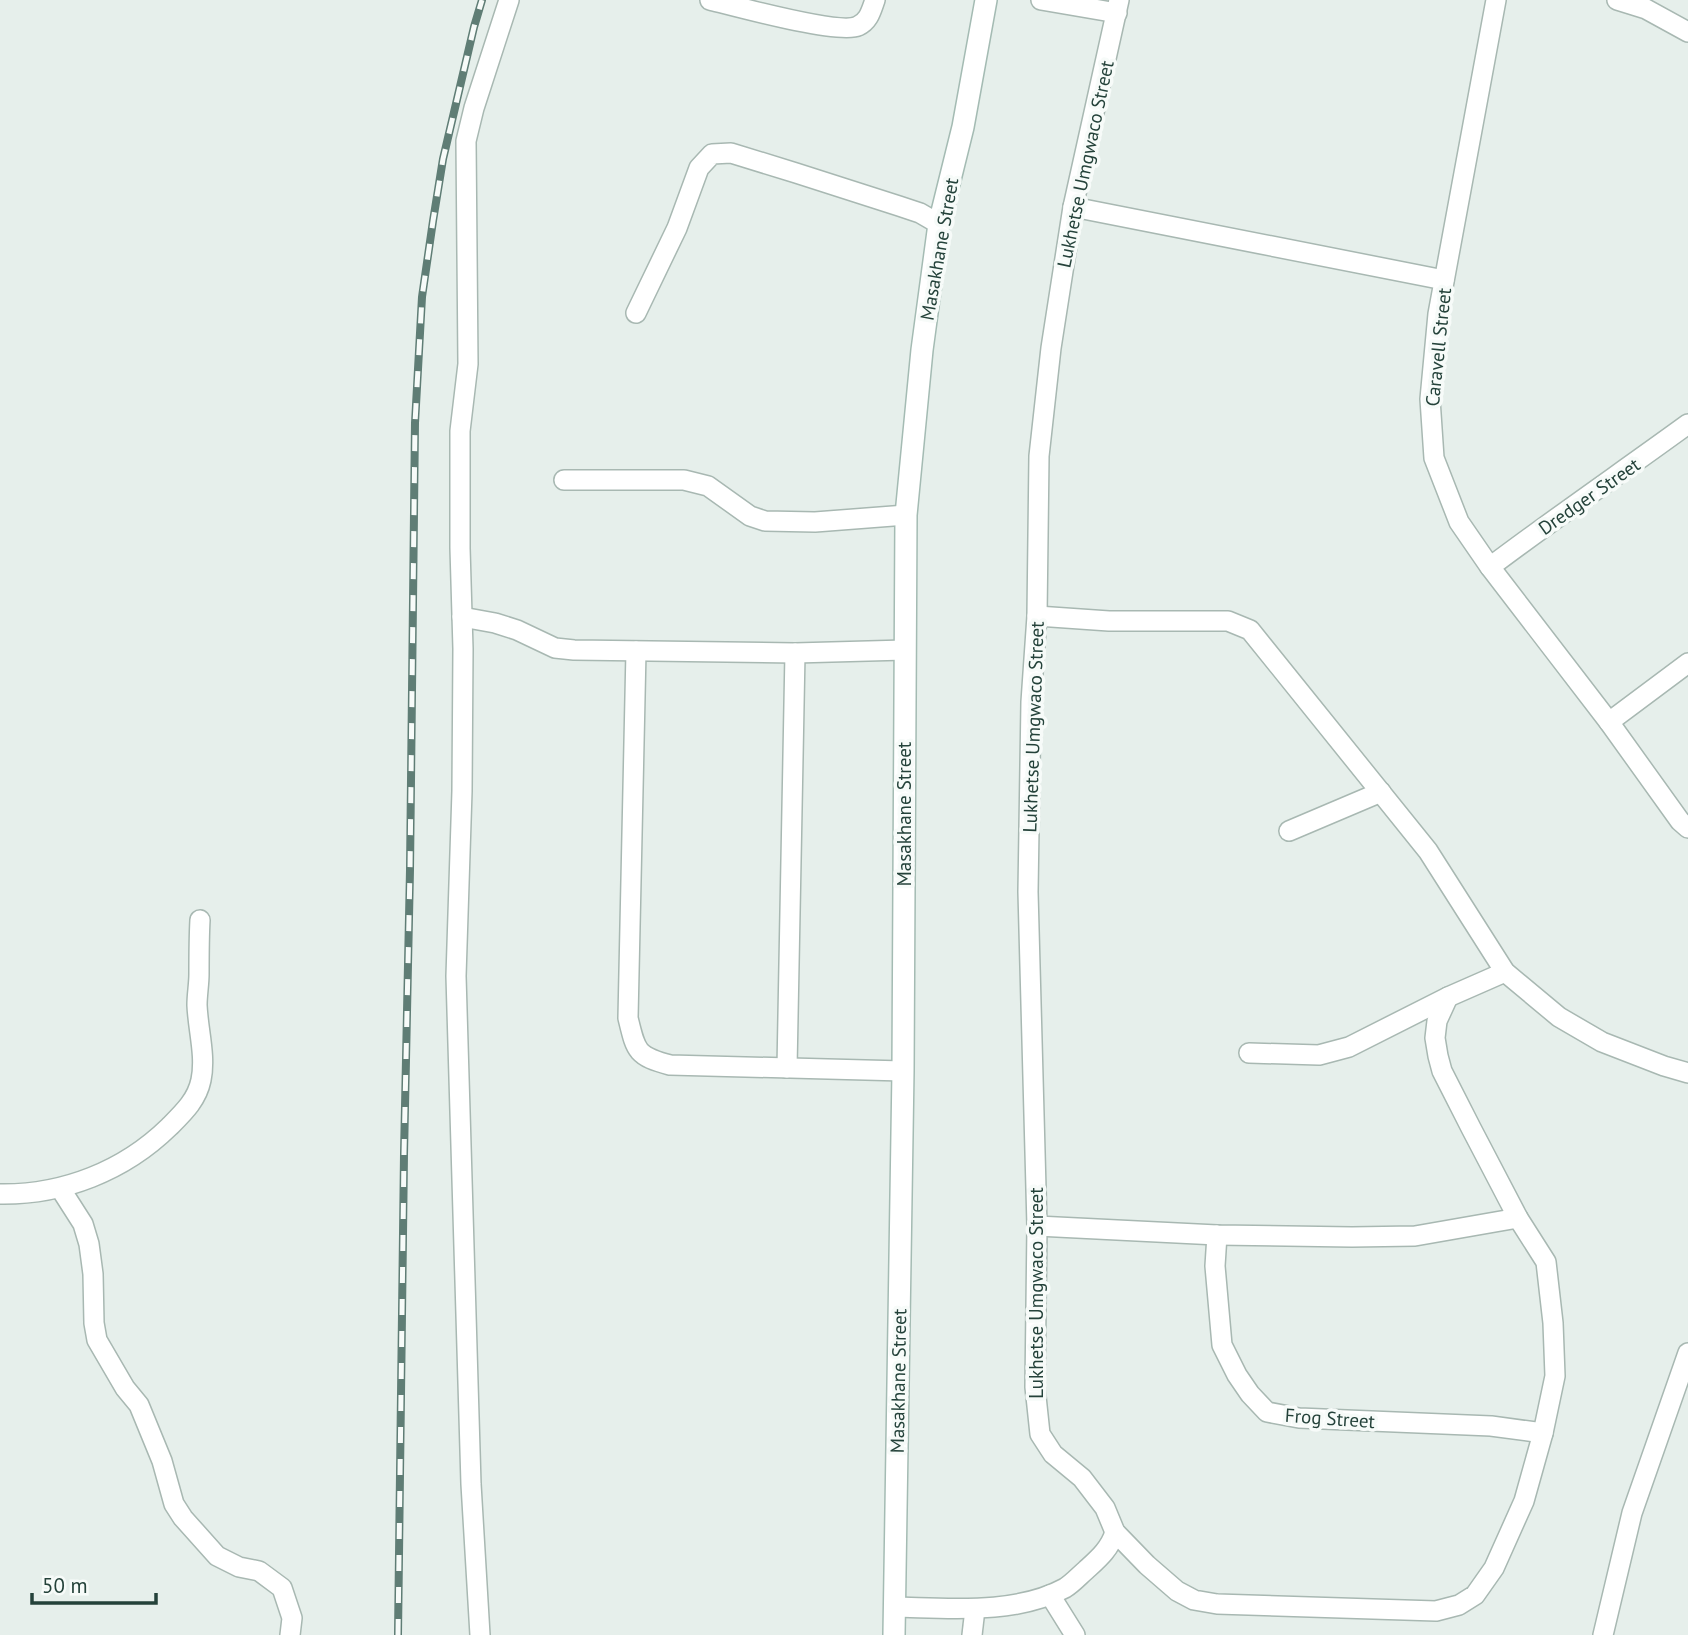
<svg xmlns="http://www.w3.org/2000/svg" width="1688" height="1635" font-family="'PT Sans',sans-serif">
<style>
.lines{fill:none;stroke-linecap:round;stroke-linejoin:round}
.street-casing{stroke:#a8b8b2;stroke-width:22}
.secondary-casing{stroke:#a4bbb3;stroke-width:24}
.street{stroke:#fff;stroke-width:19}
.secondary{stroke:#fff;stroke-width:21}
.rail-casing{stroke:#5f7d75;stroke-width:8}
.rail{stroke:#f7fbf9;stroke-width:5;stroke-dasharray:16;stroke-linecap:butt}
.labels{text-anchor:middle;stroke-width:7;stroke-linejoin:round;paint-order:stroke}
.street-label{font-size:19px;fill:#24423a;stroke:#f7fbf9}
</style>
<rect width="100%" height="100%" fill="#e6efeb"/>
<g class="lines">
<g class="street-casing">
<g id="street">
<path d="M710,0C734,6 840,35 858,26C869,21 871,11 875,0"/>
<polyline points="1041,0 1117,13"/>
<polyline points="1119,0 1073,207 1051,348 1039,456 1037,616 1031,702 1028,892 1037,1226 1035,1387 1040,1434 1053,1454 1082,1478 1105,1508 1115,1532 1147,1565 1177,1591 1194,1600 1217,1604 1436,1611 1459,1605 1475,1595 1494,1568 1524,1501 1543,1433 1555,1376 1553,1323 1546,1262 1518,1218 1471,1128 1442,1071 1438,1056 1435,1038 1437,1021 1448,997"/>
<polyline points="1496,0 1438,314 1430,399 1434,458 1459,522 1490,567 1609,722 1680,821 1688,828"/>
<polyline points="1617,0 1646,9 1688,32"/>
<polyline points="1073,207 1444,280"/>
<polyline points="636,313 677,228 699,168 712,154 731,153 796,173 899,206 920,213 939,224"/>
<polyline points="564,480 684,480 708,486 750,516 765,521 815,522 906,515"/>
<path d="M1490,567C1555,518 1622,472 1688,424"/>
<polyline points="1037,616 1109,621 1228,621 1250,630 1428,851 1505,972 1559,1017 1602,1042 1664,1066 1688,1073"/>
<polyline points="462,617 495,623 517,630 555,648 574,650 795,653 905,650"/>
<path d="M636,651L628,1018C636,1051 636,1056 670,1065L903,1071"/>
<polyline points="1609,722 1688,663"/>
<polyline points="1289,831 1381,792"/>
<polyline points="1249,1053 1319,1055 1349,1047 1448,997 1505,972"/>
<polyline points="787,1068 795,653"/>
<polyline points="60,1188 83,1224 89,1244 93,1274 94,1323 97,1340 125,1388 139,1405 162,1461 174,1504 183,1518 217,1556 239,1567 259,1571 282,1588 292,1618 290,1635"/>
<path d="M0,1194C63,1195 124,1171 169,1127C183,1113 197,1100 201,1080C206,1056 198,1030 197,1005C197,995 199,984 199,974C199,956 199,938 200,920"/>
<polyline points="1037,1226 1217,1235 1352,1237 1415,1236 1518,1218"/>
<polyline points="1217,1235 1215,1266 1222,1345 1237,1375 1250,1394 1267,1412 1299,1418 1491,1426 1543,1433"/>
<polyline points="1050,1595 1075,1635"/>
<path d="M894,1607C949,1608 1015,1615 1065,1588C1073,1583 1079,1576 1086,1570C1098,1559 1110,1549 1115,1532"/>
<polyline points="480,1635 471,1484 456,976 462,791 463,649 460,548 460,431 468,364 466,141 474,108 509,0"/>
<polyline points="972,1635 975,1609"/>
<polyline points="1603,1635 1632,1513 1688,1353"/>
</g>
</g>
<g class="secondary-casing">
<polyline id="secondary" points="894,1635 903,1071 906,515 922,350 939,224 963,127 986,0"/>
</g>
<use href="#street" class="street"/>
<use href="#secondary" class="secondary"/>
<g class="rail-casing">
<polyline id="rail" points="398,1635 404,1154 410,870 415,423 422,297 433,221 443,159 474,27 482,0"/>
</g>
<use href="#rail" class="rail"/>
</g>
<g class="labels">
<g class="street-label">
<text transform="translate(1085 164) rotate(-78)" y="7">Lukhetse Umgwaco Street</text>
<text transform="translate(939 249) rotate(-80)" y="7">Masakhane Street</text>
<text transform="translate(1438 347) rotate(-84)" y="7">Caravell Street</text>
<text transform="translate(1589 496) rotate(-35)" y="7">Dredger Street</text>
<text transform="translate(1033 727) rotate(-88)" y="7">Lukhetse Umgwaco Street</text>
<text transform="translate(904 814) rotate(-90)" y="7">Masakhane Street</text>
<text transform="translate(1036 1293) rotate(-90)" y="7">Lukhetse Umgwaco Street</text>
<text transform="translate(898 1381) rotate(-89)" y="7">Masakhane Street</text>
<text transform="translate(1330 1418) rotate(4)" y="7">Frog Street</text>
</g>
</g>
<path d="M32 1593v10h124v-10" fill="none" stroke="#24423a" stroke-width="3.5"/>
<text x="42" y="1593" font-size="21" fill="#24423a" stroke="#f7fbf9" stroke-width="5" paint-order="stroke">50 m</text>
</svg>
